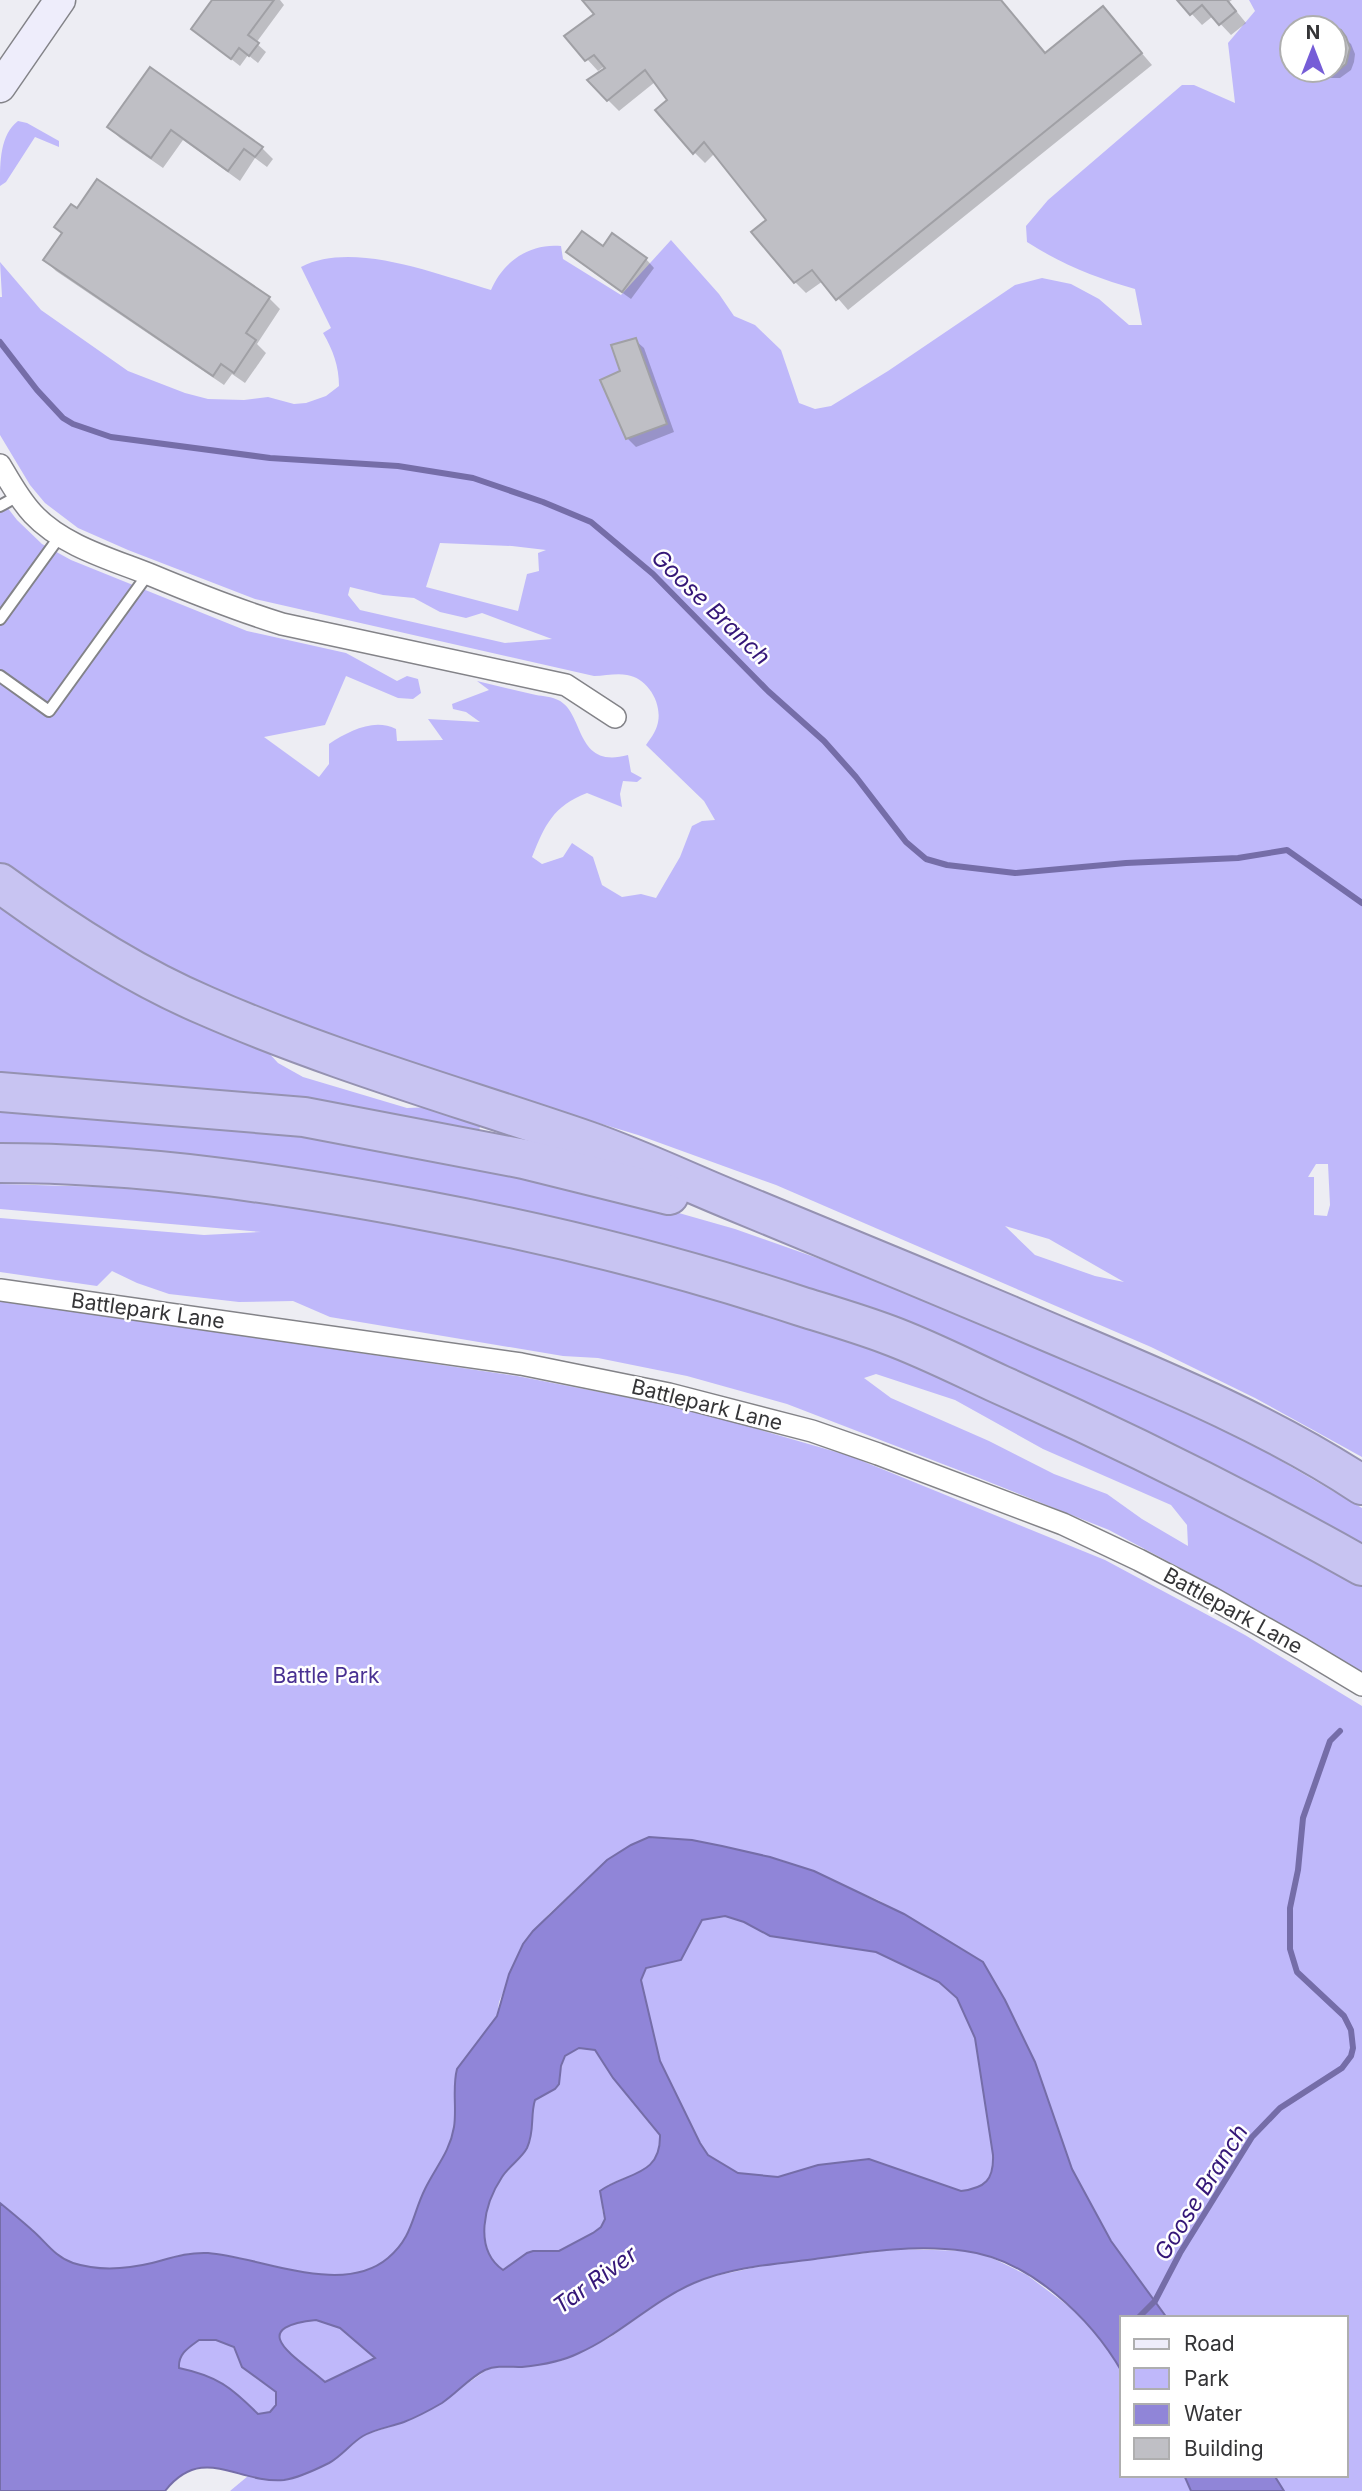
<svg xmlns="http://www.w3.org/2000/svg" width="1362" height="2491" font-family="Inter,sans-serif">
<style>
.green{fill:#bfb8fa;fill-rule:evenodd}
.water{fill:#9085d8;stroke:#756da8;stroke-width:2;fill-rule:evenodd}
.shadow{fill:#0003}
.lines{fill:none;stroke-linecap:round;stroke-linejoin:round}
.stream{stroke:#756da8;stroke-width:6}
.building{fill:#bfbfc5;stroke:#a0a0a5;stroke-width:2}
.lane-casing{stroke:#838388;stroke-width:14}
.street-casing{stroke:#838388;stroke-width:24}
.secondary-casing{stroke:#838388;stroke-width:33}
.highway-casing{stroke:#9592b1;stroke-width:42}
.lane{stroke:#fff;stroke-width:10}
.street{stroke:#fff;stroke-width:21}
.secondary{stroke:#eeedfb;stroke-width:30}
.highway{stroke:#c8c4f2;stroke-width:38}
.labels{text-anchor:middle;stroke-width:5;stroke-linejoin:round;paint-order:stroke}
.street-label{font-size:21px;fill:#353537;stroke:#fff}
.park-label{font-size:21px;fill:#493192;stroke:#fff}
.water-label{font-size:23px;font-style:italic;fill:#351778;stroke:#fff}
</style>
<rect width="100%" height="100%" fill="#ededf3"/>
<g class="green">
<path d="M1249,0H1362V1457L1255,1398L1151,1347L776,1185L638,1135L447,1077L193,988L0,866V498L17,520L42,544L71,560L247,631L346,653L397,681L407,676L418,679L421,693L413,699L398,698L346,676L325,725L264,737L319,777L329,764V744C349,731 374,718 396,729L397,741L443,740L428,719L480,722L466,712L453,709L452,704L489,690L477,681C496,686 516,690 536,695C543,696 552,697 558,700C585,712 574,770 628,755L631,772L642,778L637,782L623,781L620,794L622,807L587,793C553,806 545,825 532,857L542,864L563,857L572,843L593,857L602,885L622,897L641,894L656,898L680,857L692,826L702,821L715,820L704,801L646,745C650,739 655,733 657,726C664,705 648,678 627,675C616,673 605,676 594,676L255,599L128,550L78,528L45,503L30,485L0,435V297H2L0,262L41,310L128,371L185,393L208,399L244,400L268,397L294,404L306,403L326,396L339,386C339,366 333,350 323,333L331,328L301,267C353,240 438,275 491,290C503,262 529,243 561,246L563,259L621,295L671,240L719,294L734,316L755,325L781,350L799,403L815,409L831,406L888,371L1015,285L1042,278L1071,284L1099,299L1129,325H1142L1135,289C1096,278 1061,264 1027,242L1026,226L1048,200L1182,85H1194L1235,103L1228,43L1255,11ZM1292,28H1334V70H1292ZM440,543L512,546L546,550L538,553L539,571L527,574L518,611L426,587ZM350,587L383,595L414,598L440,612L466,618L482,613L552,639L505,643L360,610L348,595ZM1316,1164H1328L1330,1205L1327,1216L1314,1215V1177H1308ZM1005,1226L1049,1239L1124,1282L1095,1276L1035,1255Z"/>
<path d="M18,121L27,123L59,141V147L35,137L6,182L0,186C0,161 0,135 18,121Z"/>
<polygon points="0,905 256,1039 278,1063 303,1077 407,1108 434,1107 483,1114 479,1131 254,1094 79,1078 0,1075"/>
<polygon points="0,1104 270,1127 570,1182 735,1229 956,1307 1238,1436 1362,1508 1362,1548 804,1293 0,1146"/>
<path d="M0,1184L105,1187L273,1201L387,1216L622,1269L845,1337L1088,1438L1362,1585V1673L1199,1578L1109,1530L979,1478L787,1404L687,1376L598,1358L563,1356L330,1317L293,1301L239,1302L169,1294L137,1283L112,1271L97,1286L0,1272V1218L204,1235L261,1232L0,1209ZM876,1374L955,1400L1043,1449L1171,1505L1187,1525L1188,1546L1142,1519L1107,1494L1054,1474L989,1441L891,1398L864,1378Z"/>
<path d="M0,1300L517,1376L692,1410L850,1456L1105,1560L1245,1635L1362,1706V2491H1284L1274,2475H1346V2318H1167L1111,2241L1072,2169L1035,2062L1005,2000L983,1962L878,1900L782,1860L692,1840L649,1837L631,1845L607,1860L549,1914L523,1944L499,2002L497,2016L457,2069C452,2088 457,2108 454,2127C450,2152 435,2168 425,2189C422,2194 422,2199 420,2204C412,2224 405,2244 388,2258C338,2300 255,2251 198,2253C182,2253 167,2259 152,2263C127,2269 98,2271 73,2263C55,2257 46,2242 32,2230C22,2221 10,2213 0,2203Z"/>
<path d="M725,1916L744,1922L770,1936L876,1952L939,1982L957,1998L975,2038L993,2155C994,2180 985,2188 961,2191L869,2159L818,2165L778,2177L738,2173L708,2155L700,2143L660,2062L640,1980L646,1968L681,1960L702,1920Z"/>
<path d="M579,2048L595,2050L613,2078L661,2135C661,2162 647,2172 624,2178C618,2180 614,2183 608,2185L602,2209L605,2219L601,2227L593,2233L559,2251L527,2253L503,2271C474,2248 483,2205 502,2177C509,2166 521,2159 527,2148C535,2131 530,2116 535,2100L555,2089L565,2056Z"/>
<polygon points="899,2249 967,2251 990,2257 1027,2275 1083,2317 1103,2340 1122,2372 1122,2475 1184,2475 1191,2491 230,2491 248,2476 284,2480 294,2478 331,2462 362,2436 404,2422 430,2410 485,2371 497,2366 523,2367 561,2361 609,2338 676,2291 710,2277 766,2265"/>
<path d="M316,2320L340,2328L376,2358L325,2382C301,2360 241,2329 316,2320Z"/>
<path d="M198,2340H216L234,2347L242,2367L276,2392V2405L270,2412L258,2414C232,2388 215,2375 179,2368C179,2354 188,2348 198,2340Z"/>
</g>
<g class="water">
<path d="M649,1837L692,1840L722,1846L770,1857L814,1871L904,1914L983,1962L1005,2000L1035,2062L1072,2169L1111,2241L1167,2318H1122V2372C1091,2318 1029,2259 965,2251C915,2244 864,2252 815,2259C775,2264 731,2267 694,2283C652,2301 620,2335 579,2353C561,2362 542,2365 522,2367C509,2367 497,2365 485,2370C469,2378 457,2393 442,2403C430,2410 417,2417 404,2422C390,2427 375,2429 363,2436C351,2443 342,2456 329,2463C317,2469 298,2478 284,2480C237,2484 203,2443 165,2491H0V2203C11,2212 22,2221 32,2230C46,2242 55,2257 73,2263C98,2271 127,2269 152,2263C171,2258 188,2252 208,2253C261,2257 342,2297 388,2258C413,2237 412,2215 425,2189C435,2168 450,2152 454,2127C457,2108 452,2088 457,2069L497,2016L509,1974L523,1944L533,1931L607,1860L631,1845ZM725,1916L744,1922L770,1936L876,1952L939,1982L957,1998L975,2038L993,2155C994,2180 985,2188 961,2191L869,2159L818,2165L778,2177L738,2173L708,2155L700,2143L660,2061L641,1980L646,1968L681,1960L702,1920ZM579,2048L595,2050L613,2078L660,2135C661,2177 626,2172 600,2191L605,2219L601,2227L593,2233L559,2251H533L527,2253L503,2270C473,2249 484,2204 502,2177C509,2166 521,2159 527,2148C535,2131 530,2116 535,2100L555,2089L559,2084L561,2066L565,2056ZM316,2320L340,2328L375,2358L325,2382C301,2360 241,2328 316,2320ZM199,2340H216L234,2347L242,2367L276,2392V2405L270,2412L258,2414C231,2387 217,2376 179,2368C178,2354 188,2348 199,2340Z"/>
<polygon points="1184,2475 1274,2475 1284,2491 1191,2491"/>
</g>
<g class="shadow">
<polygon points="214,0 280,0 284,5 256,43 266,52 258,63 248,55 240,66 193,29"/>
<polygon points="585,0 1001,0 1046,54 1103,8 1152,65 848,310 823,281 806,293 795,282 754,232 769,221 715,153 705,163 694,152 669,100 655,82 619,111 608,100 608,69 605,66 598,71 566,36 596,14"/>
<polygon points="1179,0 1232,0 1229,2 1246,23 1231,35 1213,16 1202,25"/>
<polygon points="1334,29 1351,44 1355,54 1354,62 1351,70 1340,78 1324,78 1312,70 1334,70"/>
<polygon points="151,69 262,148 273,159 267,167 255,158 240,181 183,140 163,168 120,138 109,127"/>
<polygon points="97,181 269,298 280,309 257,344 266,353 245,383 232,374 224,385 56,271 45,260"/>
<polygon points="603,249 646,259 654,268 631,299 577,260"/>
<polygon points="635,340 644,348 674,432 636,447 627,438 622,372"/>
</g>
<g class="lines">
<g class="stream">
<polyline points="0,342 37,390 63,418 73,424 111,437 270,458 398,466 473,478 543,502 591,522 653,574 768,691 824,741 856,777 906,842 926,859 947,865 1015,873 1126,863 1238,858 1287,850 1362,903"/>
<polyline points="1138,2318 1155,2301 1180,2253 1252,2137 1280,2108 1342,2068 1351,2056 1353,2048 1351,2030 1344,2016 1297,1972 1290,1949 1290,1908 1298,1870 1303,1818 1330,1741 1340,1731"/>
</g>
</g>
<g class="building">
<polygon points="212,0 274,0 248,35 259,43 249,56 239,48 231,59 191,29"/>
<polygon points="582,0 1001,0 1045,53 1103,6 1142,53 836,300 812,270 794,283 751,232 766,220 704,142 693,154 655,110 667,100 645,70 607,101 587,80 605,68 594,55 585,61 564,36 594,14"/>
<polygon points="1177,0 1227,0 1236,11 1219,25 1202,5 1190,15"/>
<polygon points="1324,25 1333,26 1341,30 1346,37 1350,48 1346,64 1335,73 1326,75 1310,70 1334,70 1334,28 1314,28"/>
<polygon points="150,67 263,147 255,157 244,149 228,171 171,130 151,158 107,127"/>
<polygon points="97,179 270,297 246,333 256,340 234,373 221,364 213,376 43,260 62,233 54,227 71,204 77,208"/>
<polygon points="582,231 603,246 612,233 647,258 622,292 566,252"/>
<polygon points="636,338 667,424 626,439 600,380 620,371 611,345"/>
</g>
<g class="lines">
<g class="lane-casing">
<g id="lane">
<polyline points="0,506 18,496"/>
<polyline points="0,619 60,536"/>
<polyline points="0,676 49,711 148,574"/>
</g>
</g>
<g class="street-casing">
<g id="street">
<path d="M0,465C10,482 19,499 33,514C63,546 111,559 151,575C194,593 237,610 282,624L566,685L615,717"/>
<polyline points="0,1290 521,1364 669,1394 812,1431 878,1454 1063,1524 1139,1560 1212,1598 1302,1649 1362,1685"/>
</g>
</g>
<g class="secondary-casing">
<polyline id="secondary" points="0,87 60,0"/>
</g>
<g class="highway-casing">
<g id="highway">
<path d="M0,883C64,930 133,975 206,1006C329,1060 460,1097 588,1141C637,1158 685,1181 734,1201C826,1239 919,1277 1011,1316C1129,1367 1254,1414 1362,1485"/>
<polyline points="0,1092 304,1117 524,1159 669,1195"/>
<path d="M0,1163C143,1163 283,1184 422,1210C550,1234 676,1265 800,1306C829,1315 860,1324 889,1335C927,1349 964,1368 1001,1385C1124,1440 1245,1500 1362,1566"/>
</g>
</g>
<use href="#lane" class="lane"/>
<use href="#street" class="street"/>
<use href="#secondary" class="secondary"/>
<use href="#highway" class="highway"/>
</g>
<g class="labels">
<g class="street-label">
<text transform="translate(148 1311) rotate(8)" y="7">Battlepark Lane</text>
<text transform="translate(707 1405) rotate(14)" y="7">Battlepark Lane</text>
<text transform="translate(1233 1611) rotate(29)" y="7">Battlepark Lane</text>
</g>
<g class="park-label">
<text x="326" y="1683">Battle Park</text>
</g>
<g class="water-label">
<text transform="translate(711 607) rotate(44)" y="8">Goose Branch</text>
<text transform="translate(1201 2192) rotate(-58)" y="8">Goose Branch</text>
<text transform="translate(595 2280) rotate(-36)" y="8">Tar River</text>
</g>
</g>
<rect x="1120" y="2316" width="228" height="161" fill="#ffffff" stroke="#aeaeaf" stroke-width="2"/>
<rect x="1134" y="2339" width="35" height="10" fill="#eeedfb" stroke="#aeaeaf" stroke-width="2"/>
<text x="1184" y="2351" font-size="21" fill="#353537">Road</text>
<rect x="1134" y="2368" width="35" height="21" fill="#bfb8fa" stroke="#aeaeaf" stroke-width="2"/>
<text x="1184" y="2386" font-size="21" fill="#353537">Park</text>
<rect x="1134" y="2404" width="35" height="21" fill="#9085d8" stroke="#aeaeaf" stroke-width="2"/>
<text x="1184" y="2421" font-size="21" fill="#353537">Water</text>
<rect x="1134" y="2438" width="35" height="21" fill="#bfbfc5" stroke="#aeaeaf" stroke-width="2"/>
<text x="1184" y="2456" font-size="21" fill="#353537">Building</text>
<g transform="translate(1313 49)"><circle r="33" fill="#ffffff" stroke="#aeaeaf" stroke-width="2"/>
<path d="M0-5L12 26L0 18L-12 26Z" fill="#765dd7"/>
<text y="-10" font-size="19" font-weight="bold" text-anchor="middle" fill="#353537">N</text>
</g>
</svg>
